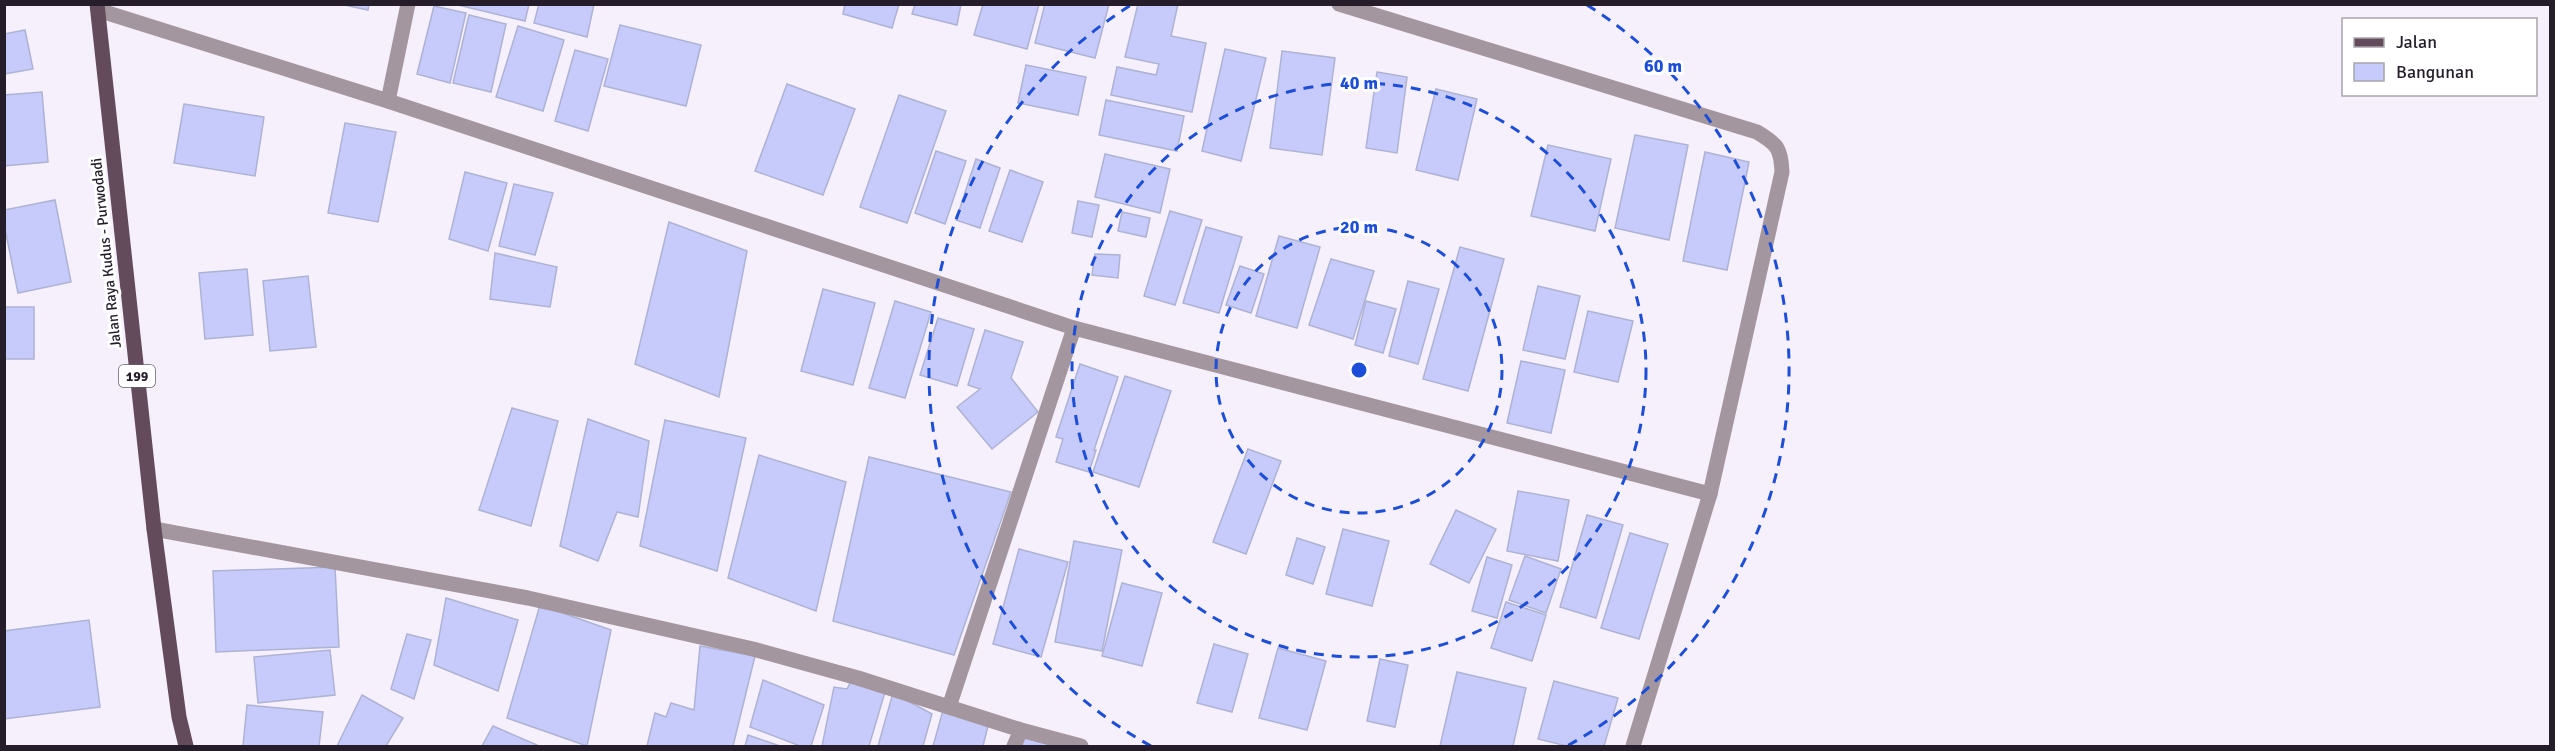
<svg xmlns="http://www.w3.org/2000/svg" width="2555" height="751" font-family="Signika,sans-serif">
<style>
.building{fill:#c7cbfb;stroke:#aeb2d3;stroke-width:1.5}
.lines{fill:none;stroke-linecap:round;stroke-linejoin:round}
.street{stroke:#a4969f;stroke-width:15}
.primary{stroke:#634b5c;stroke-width:15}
.ring{fill:none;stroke:#1d4ed8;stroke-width:3;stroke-dasharray:10 8}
.labels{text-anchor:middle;stroke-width:6;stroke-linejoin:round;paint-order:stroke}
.shield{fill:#fff;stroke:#66626a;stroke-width:1.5}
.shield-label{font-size:14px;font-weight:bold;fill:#251e2a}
.street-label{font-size:15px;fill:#251e2a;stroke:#fff}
.centre{fill:#1d4ed8;stroke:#fff;stroke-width:3}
.ring-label{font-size:18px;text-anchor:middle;font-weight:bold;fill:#1d4ed8;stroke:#fff;stroke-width:6;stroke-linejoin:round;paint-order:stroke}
</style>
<rect width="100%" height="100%" fill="#f6effc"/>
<g class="building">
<polygon points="340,4 369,4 368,10"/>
<polygon points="454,4 529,4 525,21"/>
<polygon points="539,4 594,4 587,37 534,23"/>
<polygon points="845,4 899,4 892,28 843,14"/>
<polygon points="915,4 961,4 957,25 912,14"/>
<polygon points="983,4 1039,4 1027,49 974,35"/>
<polygon points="1045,4 1109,4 1095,58 1035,43"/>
<polygon points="1138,4 1178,4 1171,36 1206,43 1192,112 1111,95 1117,67 1156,75 1159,64 1125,57"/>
<polygon points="434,6 466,13 450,83 417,74"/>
<polygon points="469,15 506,24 491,92 453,83"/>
<polygon points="620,25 701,45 686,106 604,86"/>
<polygon points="518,26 564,40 543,111 496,97"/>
<polygon points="25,30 33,69 4,74 4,34"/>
<polygon points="1225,49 1266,58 1241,161 1202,151"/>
<polygon points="575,50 608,59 588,131 555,121"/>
<polygon points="1282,51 1335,58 1322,155 1270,148"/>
<polygon points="1026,65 1086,77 1078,115 1018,103"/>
<polygon points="1377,72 1407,77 1397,153 1366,148"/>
<polygon points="787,84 855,109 823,195 755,171"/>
<polygon points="1436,89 1477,99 1458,180 1416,170"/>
<polygon points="42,92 48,162 4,166 4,95"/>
<polygon points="899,95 946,111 907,223 860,207"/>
<polygon points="1106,100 1184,116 1177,151 1099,135"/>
<polygon points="184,104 264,117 255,176 174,163"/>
<polygon points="345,123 396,132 378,222 328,213"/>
<polygon points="1635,135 1688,145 1669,240 1615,228"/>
<polygon points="1548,145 1611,159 1595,231 1531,216"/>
<polygon points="936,151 966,161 945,224 915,213"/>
<polygon points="1705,152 1749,162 1727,270 1683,261"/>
<polygon points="1105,154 1170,169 1160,213 1095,197"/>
<polygon points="976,159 1000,168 980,228 956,220"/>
<polygon points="1010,170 1043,182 1022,242 989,231"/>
<polygon points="465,172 507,183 488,251 449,239"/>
<polygon points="514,184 553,193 535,255 499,246"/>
<polygon points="55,200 71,282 18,293 4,224 4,210"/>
<polygon points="1078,201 1099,205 1092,237 1072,233"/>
<polygon points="1170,211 1202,220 1175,305 1144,296"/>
<polygon points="1122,212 1150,218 1146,237 1118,231"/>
<polygon points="669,222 747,251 719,397 635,364"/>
<polygon points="1206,227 1242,237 1219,313 1183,303"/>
<polygon points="1279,236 1320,247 1297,328 1256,316"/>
<polygon points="1460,247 1504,259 1468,391 1423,379"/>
<polygon points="495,253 557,267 550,307 490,299"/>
<polygon points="1095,254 1120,255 1118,278 1092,275"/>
<polygon points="1331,259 1374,271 1353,339 1309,325"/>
<polygon points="1240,266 1264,274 1251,313 1226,305"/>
<polygon points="247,269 253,335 205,339 199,273"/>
<polygon points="308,276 316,347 270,351 263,281"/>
<polygon points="1408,281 1439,289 1418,364 1389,356"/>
<polygon points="1538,286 1580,296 1565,359 1523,350"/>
<polygon points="823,289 875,303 853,385 801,371"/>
<polygon points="895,301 931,312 905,398 869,388"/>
<polygon points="1366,301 1396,309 1383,353 1355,345"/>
<rect x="4" y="307" width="30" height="52"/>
<polygon points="1588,311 1633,321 1618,382 1574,372"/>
<polygon points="938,318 974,329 957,386 920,375"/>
<polygon points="985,330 1023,342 1011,378 1038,412 992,449 957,407 980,389 968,385"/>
<polygon points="1521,361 1565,370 1551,433 1507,423"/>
<polygon points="1080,364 1118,377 1094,450 1096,450 1089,472 1056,462 1063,439 1056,437"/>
<polygon points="1125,376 1171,391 1139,487 1093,472"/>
<polygon points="512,408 558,421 531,526 479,510"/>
<polygon points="588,419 649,441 638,517 617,512 598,561 560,546"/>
<polygon points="665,420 746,438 717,571 640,546"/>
<polygon points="1248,449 1281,461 1246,554 1213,542"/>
<polygon points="759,455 846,482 816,611 728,578"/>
<polygon points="869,457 1011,492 954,655 833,621"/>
<polygon points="1518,491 1569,500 1558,561 1507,551"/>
<polygon points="1456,510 1496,529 1469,583 1430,564"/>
<polygon points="1587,515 1623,525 1596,618 1560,607"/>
<polygon points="1343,529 1389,541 1372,606 1326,594"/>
<polygon points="1630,533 1668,544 1639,639 1601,628"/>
<polygon points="1297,538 1325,547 1313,584 1286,575"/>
<polygon points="1074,541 1122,550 1102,651 1055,642"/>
<polygon points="1019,549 1068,562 1041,657 993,644"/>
<polygon points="1525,556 1561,569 1546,613 1509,600"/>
<polygon points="1487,557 1512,565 1497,618 1472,611"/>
<polygon points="335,567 339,647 216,652 213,571"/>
<polygon points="1122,583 1162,593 1142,666 1102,656"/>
<polygon points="446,598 518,620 498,691 434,665"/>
<polygon points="1506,602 1546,615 1532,661 1491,648"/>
<polygon points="540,605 611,630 587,746 507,718"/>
<polygon points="89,620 100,707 4,719 4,631"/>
<polygon points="407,634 431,640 414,699 391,689"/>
<polygon points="1214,644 1248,654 1232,712 1197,703"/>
<polygon points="700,646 755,656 733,746 647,746 655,713 666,717 671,703 694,710"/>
<polygon points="1278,648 1326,661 1307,730 1259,718"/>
<polygon points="330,650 335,695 258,703 254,657"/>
<polygon points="1380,659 1408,665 1395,727 1367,721"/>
<polygon points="1457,672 1526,688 1513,746 1440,746"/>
<polygon points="853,677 885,692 869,746 822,746 834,687 847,689"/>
<polygon points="763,680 824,705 811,746 800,746 750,727"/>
<polygon points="1554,681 1618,698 1604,746 1567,746 1538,739"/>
<polygon points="893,693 932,714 923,746 878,746"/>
<polygon points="362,695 403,718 386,746 337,746"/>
<polygon points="247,705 323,712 319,746 243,746"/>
<polygon points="944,707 988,726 983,746 933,746"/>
<polygon points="493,726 537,745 536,746 482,746"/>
<polygon points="748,735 780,746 745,746"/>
<polygon points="1021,737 1054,746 1018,746"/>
</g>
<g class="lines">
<g class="street">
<path d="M1339,4L1757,132C1777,144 1781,148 1782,172L1710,494L1633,746"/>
<polyline points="98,10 388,101 1074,328 1710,494"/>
<polyline points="388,101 408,4"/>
<polyline points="154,529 528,598 753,649 858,678 1021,730 1081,746"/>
<polyline points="949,707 1074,328"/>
<polyline points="1014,746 1021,730"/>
</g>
<polyline class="primary" points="97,4 154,529 179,717 186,746"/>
</g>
<g class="ring">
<circle cx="1359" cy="370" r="143"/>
<circle cx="1359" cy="370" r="287"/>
<path d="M1151 746A430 430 0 0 1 1131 5M1587 5A430 430 0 0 1 1567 746"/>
</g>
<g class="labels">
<rect class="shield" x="119" y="365" width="36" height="22" rx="4.5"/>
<g class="shield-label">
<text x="137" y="381">199</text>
</g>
<g class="street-label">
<text transform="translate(106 253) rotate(-96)" y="5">Jalan Raya Kudus - Purwodadi</text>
</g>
</g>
<circle cx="1359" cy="370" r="9" class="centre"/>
<g class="ring-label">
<text x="1663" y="72">60 m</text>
<text x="1359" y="89">40 m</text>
<text x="1359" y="233">20 m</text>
</g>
<rect width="2555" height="751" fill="none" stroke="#251e2a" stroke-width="12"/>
<rect x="2342" y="18" width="195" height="78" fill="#ffffff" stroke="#a8a5aa" stroke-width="1.5"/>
<rect x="2354" y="38" width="30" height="9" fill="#634b5c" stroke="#a8a5aa" stroke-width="1.5"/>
<text x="2396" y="48" font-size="18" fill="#251e2a">Jalan</text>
<rect x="2354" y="63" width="30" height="18" fill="#c7cbfb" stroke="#a8a5aa" stroke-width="1.5"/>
<text x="2396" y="78" font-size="18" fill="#251e2a">Bangunan</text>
</svg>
